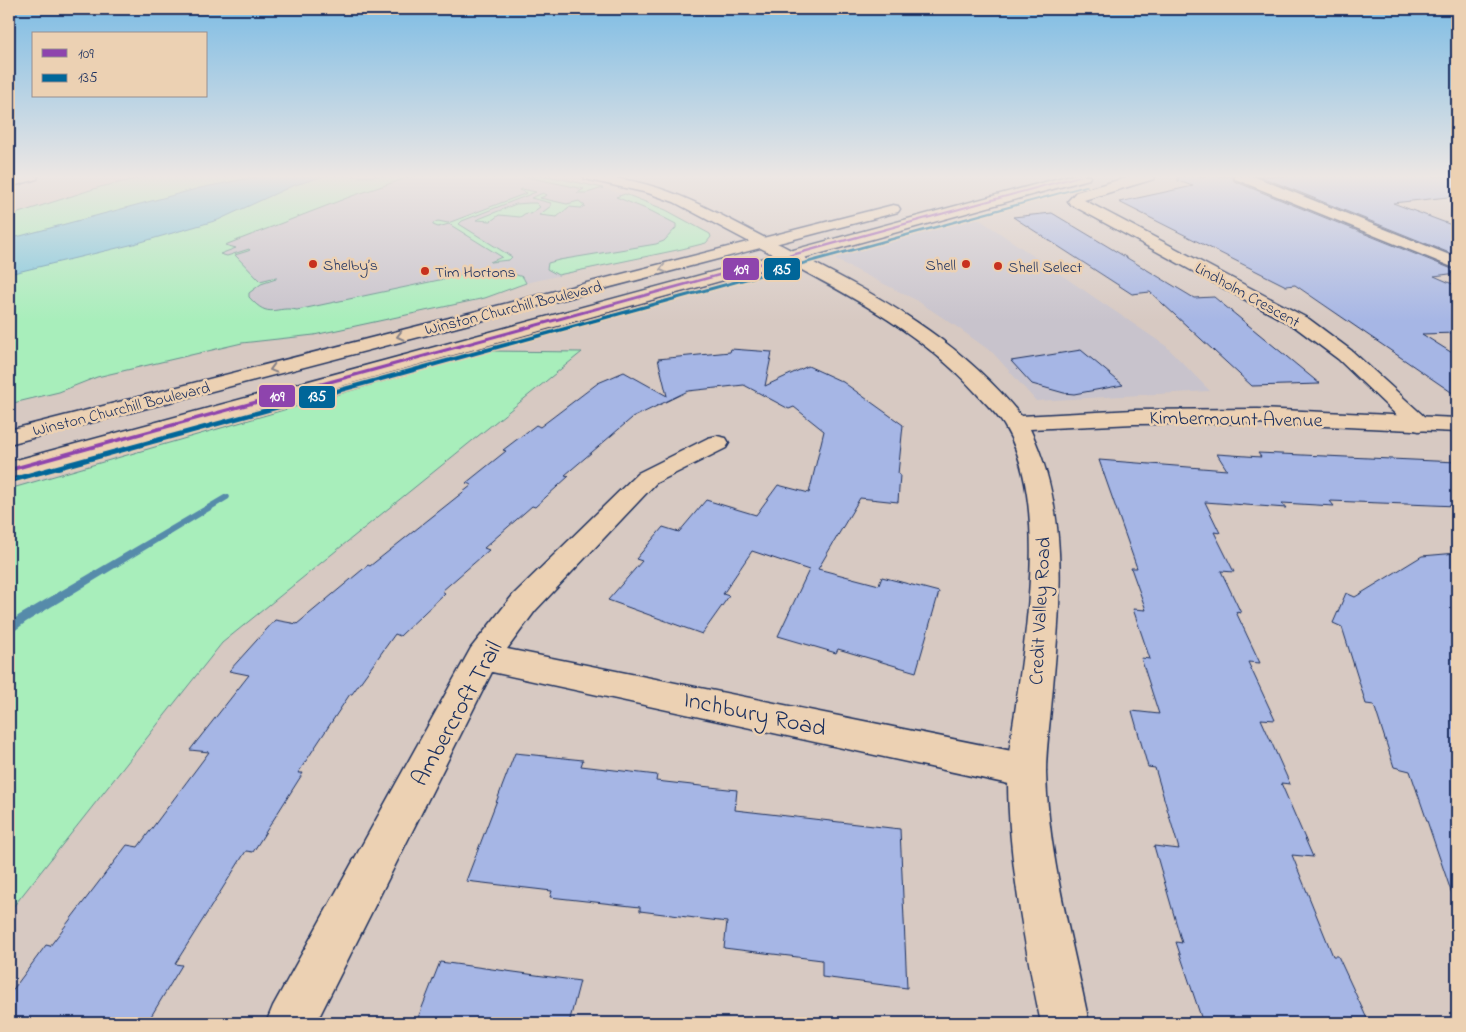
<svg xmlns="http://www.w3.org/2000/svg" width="1466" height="1032" font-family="'Indie Flower',sans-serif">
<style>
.built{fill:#c8c3cc}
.green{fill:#a8eebb;stroke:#628e8c}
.water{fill:#7dc8dd;stroke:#568baa}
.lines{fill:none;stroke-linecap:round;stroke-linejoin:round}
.stream{fill:#568baa;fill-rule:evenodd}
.building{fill:#a6b6e5;stroke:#1b2f5e}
.minor-casing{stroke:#1b2f5e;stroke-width:3}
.tertiary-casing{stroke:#1b2f5e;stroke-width:3}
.secondary-casing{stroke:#1b2f5e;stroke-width:3}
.minor{fill:#ecd1b3;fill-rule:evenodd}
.tertiary{fill:#ecd1b3;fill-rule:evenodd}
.secondary{fill:#ecd1b3;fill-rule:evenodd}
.bus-1-casing{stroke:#ecd1b3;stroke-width:3}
.bus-2-casing{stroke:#ecd1b3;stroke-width:3}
.bus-1{fill:#8e44ad;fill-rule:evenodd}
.bus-2{fill:#069;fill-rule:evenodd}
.oneway{stroke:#848088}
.poi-dot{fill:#c8321e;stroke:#ecd1b3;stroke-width:2}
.labels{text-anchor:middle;stroke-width:5;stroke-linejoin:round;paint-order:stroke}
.far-poi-label{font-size:16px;fill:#1b2f5e;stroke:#ecd1b3;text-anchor:start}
.far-street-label{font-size:16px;fill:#1b2f5e;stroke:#ecd1b3}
.street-label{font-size:20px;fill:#1b2f5e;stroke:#ecd1b3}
.near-street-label{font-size:24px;fill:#1b2f5e;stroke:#ecd1b3}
.line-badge{stroke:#ecd1b3;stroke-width:2}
.badge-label{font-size:14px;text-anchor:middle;font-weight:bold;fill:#fff}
</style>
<rect width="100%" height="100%" fill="#d7c9c2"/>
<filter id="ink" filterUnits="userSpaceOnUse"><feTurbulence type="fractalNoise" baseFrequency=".02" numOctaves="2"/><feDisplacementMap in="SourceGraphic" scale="10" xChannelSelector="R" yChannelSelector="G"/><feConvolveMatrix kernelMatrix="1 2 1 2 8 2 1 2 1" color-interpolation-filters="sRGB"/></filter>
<g filter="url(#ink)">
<g class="built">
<polygon points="406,176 548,176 563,179 603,188 649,203 710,234 711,237 706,243 526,283 485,298 314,335 273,340 196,253"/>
<polygon points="973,215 1166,346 1210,391 1036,401 993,353 957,327 916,300 836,260 836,255 850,250"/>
</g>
<g class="green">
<path d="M149,176H413L352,196L225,245L236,248L220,254L227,256L249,249L250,250L248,251L235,255L260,281L276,277V279L261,284L249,293V297C270,321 275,305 297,310L477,272L510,273L523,277L526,283L485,298L314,335L242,343L97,377L59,392L9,404V216L100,187Z"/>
<polygon points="522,176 548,176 603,188 587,193 577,193 584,189"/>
<polygon points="522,189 536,192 462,221 459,224 512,257 509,260 490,262 502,257 449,224 438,227 433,225 433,223 438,221 448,223 527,193 519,190"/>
<polygon points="543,193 547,195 540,198 567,204 579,201 585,206 581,208 569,207 557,217 539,215 551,206 551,203 531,198"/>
<polygon points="625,194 666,210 710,234 711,237 706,243 682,249 558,275 547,269 548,263 559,260 656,244 664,241 676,228 676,224 651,211 616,197"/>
<polygon points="529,203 536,203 540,207 530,214 526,213 520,217 499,215 491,221 476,220 516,204"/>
<polygon points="489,351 582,352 222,643 9,912 9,489"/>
</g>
<polygon class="water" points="260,176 324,176 292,186 218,220 134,244 9,274 9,239 200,188"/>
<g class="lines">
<polygon class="stream" points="226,494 229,495 230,497 229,499 26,622 13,632 9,633 9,624 18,616"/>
</g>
<g class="building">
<polygon points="1178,176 1232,176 1234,181 1457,271 1457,273 1434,276 1457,286 1457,333 1422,334 1457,356 1457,396 1295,285 1286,286 1119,202 1193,186 1178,181"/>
<polygon points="1259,176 1457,176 1457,196 1393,203 1457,227 1457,256"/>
<polygon points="1052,213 1194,298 1214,297 1320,384 1252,386 1150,292 1132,294 1013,217"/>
<polygon points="731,349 772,352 765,386 808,366 843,382 903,425 898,474 900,475 898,502 860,498 818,569 879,585 882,577 939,592 916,672 838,649 836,653 778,636 809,570 752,551 723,594 729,596 702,634 608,600 642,561 636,559 663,527 679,532 706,500 756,515 778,485 809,493 824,431 794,407 789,409 744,385 688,391 632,418 565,475 569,476 535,507 532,506 484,548 489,550 442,591 445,593 400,636 395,634 352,694 350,694 298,773 303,773 253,852 246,851 175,964 182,965 147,1023 9,1023 9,995 46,945 50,946 127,845 138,847 209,752 190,750 249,675 229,671 275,620 297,624 368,565 370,566 472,485 466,483 506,451 503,450 536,425 540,427 598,383 624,372 667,396 658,359 730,352"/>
<polygon points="1081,350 1123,385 1074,394 1064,393 1032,384 1011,361"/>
<polygon points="1258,453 1457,462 1457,506 1330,501 1334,506 1282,503 1286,508 1205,502 1220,533 1214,532 1234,572 1221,571 1241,613 1236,612 1260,663 1248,662 1275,720 1261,719 1290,784 1281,783 1313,857 1292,855 1333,956 1338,956 1369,1023 1203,1023 1176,942 1182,943 1154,846 1179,849 1155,768 1148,767 1132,711 1159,714 1141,658 1150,659 1133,609 1146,610 1131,568 1137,568 1099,460 1227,470 1217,454 1261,457"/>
<polygon points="1457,553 1457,896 1453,897 1410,771 1394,767 1374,705 1366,704 1342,627 1333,623 1346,593 1355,597 1422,556"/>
<polygon points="515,753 583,760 581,766 657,775 656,781 737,790 735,810 900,829 907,988 822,977 822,960 724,948 727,922 640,911 640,907 550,897 552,891 466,881"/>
<polygon points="440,962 580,981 569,1023 416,1023"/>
</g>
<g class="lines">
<g class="minor-casing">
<g id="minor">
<polygon points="16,176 38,176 37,179 9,187 9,179"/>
<path d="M584,176C656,176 707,208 769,240L771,243L769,246H757L674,202L648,193L585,179Z"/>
<polygon points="1133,176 1155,176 1154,179 1084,200 1309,319 1352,351 1427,419 1431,424 1427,429 1419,431 1411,429 1338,359 1295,327 1070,204 1068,201 1076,192"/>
<polygon points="1234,176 1253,176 1457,258 1457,269 1235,179"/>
<polygon points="717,436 726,438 729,443 726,448 656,483 535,611 507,649 1027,754 1041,759 1046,771 1041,783 1027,788 492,672 316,1023 266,1023 273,1006 471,648 513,595 638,473 708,438"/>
</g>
</g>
<g class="tertiary-casing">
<path id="tertiary" d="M763,238C782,243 800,256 818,265C894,304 967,348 1021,416L1134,410L1258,409L1457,418V432L1258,423L1134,424L1030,429C1071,515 1060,606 1052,698C1050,723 1046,748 1046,773C1048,858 1073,941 1089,1023H1041C1025,946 1007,852 1008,773C1008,750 1013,728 1016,705C1027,624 1048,498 1004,425C997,414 986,404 977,394C917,327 835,288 757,246L755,243L757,240Z"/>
</g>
<g class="secondary-casing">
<g id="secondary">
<polygon points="1067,176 1090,176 1089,179 9,478 9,462"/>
<polygon points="893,205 898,206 900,209 898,212 9,444 9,430"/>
</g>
</g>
<use href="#minor" class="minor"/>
<use href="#tertiary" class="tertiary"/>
<use href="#secondary" class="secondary"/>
<g class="bus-1-casing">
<polygon id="bus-1" points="1076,176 1083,176 9,472 9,468"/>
</g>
<g class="bus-2-casing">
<polygon id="bus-2" points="1086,185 1089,186 15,482 12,482 9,480 9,478"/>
</g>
<use href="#bus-1" class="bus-1"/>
<use href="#bus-2" class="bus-2"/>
</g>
<defs><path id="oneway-chevron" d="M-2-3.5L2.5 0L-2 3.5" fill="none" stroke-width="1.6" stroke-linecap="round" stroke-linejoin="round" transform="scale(1.25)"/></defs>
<g class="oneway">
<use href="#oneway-chevron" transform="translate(663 269) rotate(166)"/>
<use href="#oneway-chevron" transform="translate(400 336) rotate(166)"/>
<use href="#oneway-chevron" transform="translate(273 369) rotate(165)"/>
</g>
</g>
<linearGradient id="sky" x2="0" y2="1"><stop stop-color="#7dbce4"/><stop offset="0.55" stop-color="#ede7e4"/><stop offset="1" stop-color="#ede7e4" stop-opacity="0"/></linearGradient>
<rect width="1466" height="321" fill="url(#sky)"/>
<g class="poi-dot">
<circle cx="313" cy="264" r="5"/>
<circle cx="966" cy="264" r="5"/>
<circle cx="998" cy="266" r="5"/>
<circle cx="425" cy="271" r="5"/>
</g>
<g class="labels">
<g class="far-poi-label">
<text x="323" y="270">Shelby’s</text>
<text x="956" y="270" text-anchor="end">Shell</text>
<text x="1008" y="272">Shell Select</text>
<text x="435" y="277">Tim Hortons</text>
</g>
<g class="far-street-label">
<text transform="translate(1248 294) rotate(29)" y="6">Lindholm Crescent</text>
<text transform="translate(513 307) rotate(-14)" y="6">Winston Churchill Boulevard</text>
<text transform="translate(121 408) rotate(-14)" y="6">Winston Churchill Boulevard</text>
</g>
<g class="street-label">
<text transform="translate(1236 418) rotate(1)" y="7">Kimbermount Avenue</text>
<text transform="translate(1039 611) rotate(-87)" y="7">Credit Valley Road</text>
</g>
<g class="near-street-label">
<text transform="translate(456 713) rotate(-61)" y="8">Ambercroft Trail</text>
<text transform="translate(755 713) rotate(12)" y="8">Inchbury Road</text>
</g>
</g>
<g class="line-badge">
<rect x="722" y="257" width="38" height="24" rx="5" fill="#8e44ad"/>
<rect x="763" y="257" width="38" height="24" rx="5" fill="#069"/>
<rect x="258" y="384" width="38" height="24" rx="5" fill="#8e44ad"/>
<rect x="298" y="385" width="38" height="24" rx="5" fill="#069"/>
</g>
<g class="badge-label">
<text x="741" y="274">109</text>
<text x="782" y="274">135</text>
<text x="277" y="401">109</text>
<text x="317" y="401">135</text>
</g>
<rect width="1466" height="1032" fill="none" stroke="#ecd1b3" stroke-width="30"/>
<rect x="15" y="15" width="1436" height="1002" fill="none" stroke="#1b2f5e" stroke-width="2" filter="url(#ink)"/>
<rect x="32" y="32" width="175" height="65" fill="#ecd1b3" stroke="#989091"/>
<rect x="42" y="49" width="25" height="8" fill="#8e44ad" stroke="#989091"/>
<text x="78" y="58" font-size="15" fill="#1b2f5e">109</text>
<rect x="42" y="74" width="25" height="8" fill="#006699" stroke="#989091"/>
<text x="78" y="82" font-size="15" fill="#1b2f5e">135</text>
</svg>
